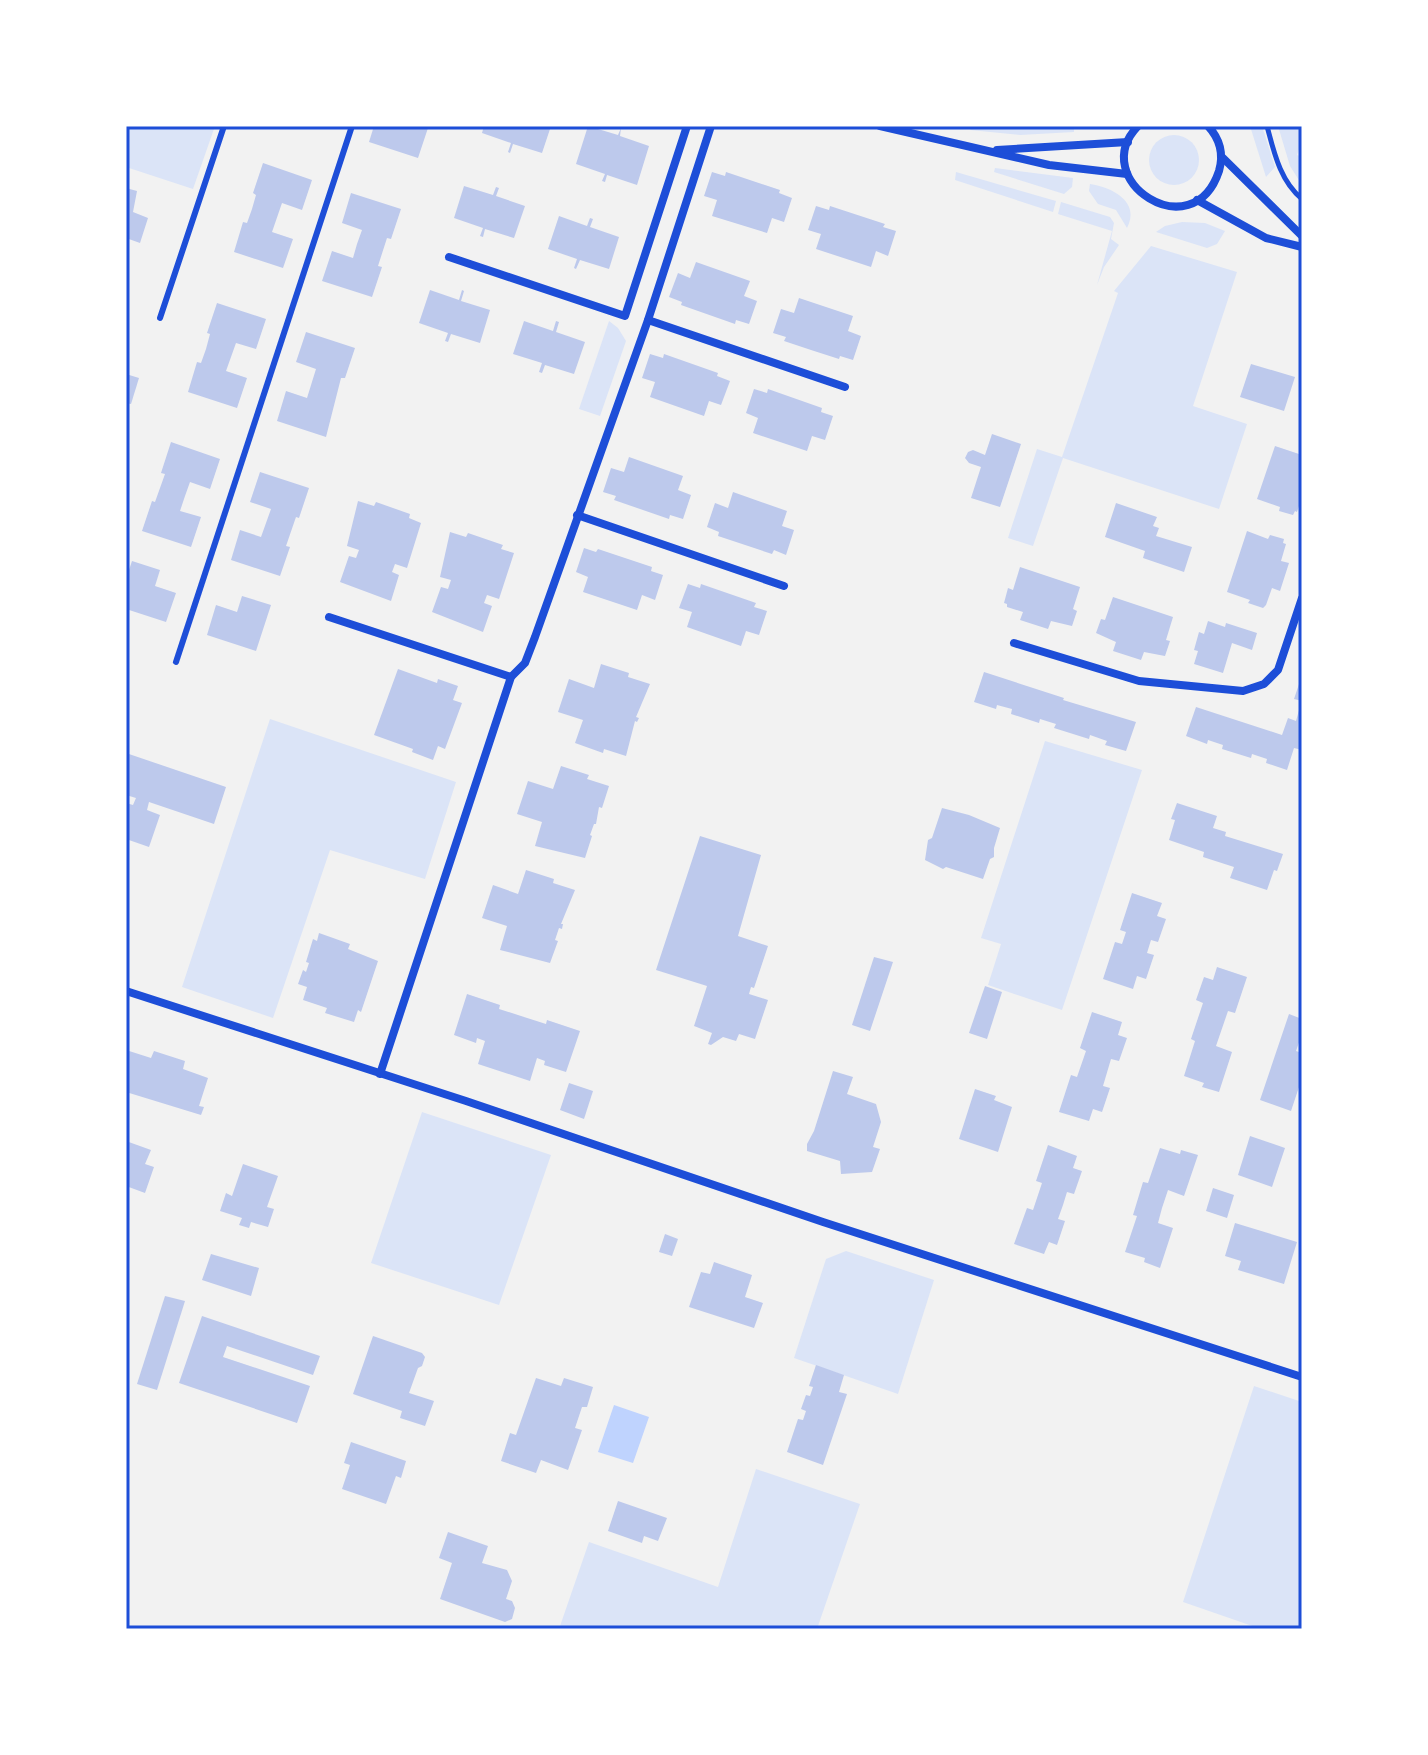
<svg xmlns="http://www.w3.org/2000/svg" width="1428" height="1755" font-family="Lora,serif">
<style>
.green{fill:#dbe4f7}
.water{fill:#bfd3fe}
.building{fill:#bdc9ec}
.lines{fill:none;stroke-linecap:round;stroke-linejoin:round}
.path{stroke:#1d4ed8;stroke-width:5}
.service{stroke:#1d4ed8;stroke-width:6}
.minor{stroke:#1d4ed8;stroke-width:8}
.neatline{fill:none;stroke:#1d4ed8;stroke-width:3}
</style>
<rect width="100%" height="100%" fill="#f2f2f2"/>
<g class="green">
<polygon points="126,126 215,126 193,189 126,167"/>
<polygon points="974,126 1074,126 1074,132 1020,135 970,130"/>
<polygon points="1250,126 1262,126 1275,167 1266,177"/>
<polygon points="1278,126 1302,126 1302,140 1297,155 1302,157 1302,185 1290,166"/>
<circle cx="1174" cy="160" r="25"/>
<polygon points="995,168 1073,178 1072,187 1064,194 994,172"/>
<polygon points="956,172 1056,201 1053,212 955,180"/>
<path d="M1090,184C1112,187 1141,202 1127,228L1116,210L1098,204L1089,191Z"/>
<polygon points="1061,202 1110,217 1114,223 1111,239 1119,245 1104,267 1097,285 1112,231 1058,214"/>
<polygon points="1182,222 1205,223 1225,231 1217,244 1207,248 1156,232 1165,226"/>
<polygon points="1151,246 1237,272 1193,406 1247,424 1219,509 1063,458 1033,546 1008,538 1037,449 1062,457 1118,293 1114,291"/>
<polygon points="609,321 618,328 626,341 600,416 579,409"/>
<polygon points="270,719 456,782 425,879 330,850 273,1018 182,987"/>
<polygon points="1045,741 1142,770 1062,1010 988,985 1001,944 981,938"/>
<polygon points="422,1112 551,1155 499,1305 371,1263"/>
<polygon points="846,1251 934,1280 898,1394 794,1358 826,1259"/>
<polygon points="1254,1386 1302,1402 1302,1629 1261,1629 1183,1602"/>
<polygon points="756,1469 860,1504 817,1629 559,1629 589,1542 718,1587"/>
</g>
<polygon class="water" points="614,1405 649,1417 633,1463 598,1452"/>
<g class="building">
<polygon points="374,126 425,126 428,128 418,158 369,142"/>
<polygon points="484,126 551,126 542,153 513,144 510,153 508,152 511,143 482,133"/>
<polygon points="588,126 618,135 621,128 620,136 649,146 637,185 607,175 605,182 602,181 605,174 576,164"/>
<polygon points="263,163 312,180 302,210 282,203 272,232 293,239 283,268 234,252 243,222 247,223 252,209 256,195 253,193"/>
<polygon points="712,172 725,176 726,172 780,190 779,193 792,198 784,222 772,218 767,233 712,216 717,200 704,196"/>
<polygon points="464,186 493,195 496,187 499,188 496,196 525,206 514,238 485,229 483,237 480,236 483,228 454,218"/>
<polygon points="126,188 137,191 133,212 148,218 140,243 126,238"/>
<polygon points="351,193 401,209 391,239 387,238 378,266 382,267 372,297 322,281 332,251 353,258 357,244 362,230 342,223"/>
<polygon points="816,206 829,210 830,206 885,224 883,227 896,231 888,256 876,251 871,267 816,249 821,234 808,230"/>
<polygon points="559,216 587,226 590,218 593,219 590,227 619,237 609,269 580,260 576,269 574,268 577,259 548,249"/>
<polygon points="696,262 750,281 744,296 757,301 749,324 736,320 735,324 681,305 682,302 669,297 678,273 690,278"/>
<polygon points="430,290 459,300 462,290 464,291 461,301 490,310 480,343 451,334 448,342 445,341 448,333 419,323"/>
<polygon points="799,298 853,316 848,331 861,336 853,360 840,356 839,359 811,350 784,341 786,337 773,333 781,309 794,313"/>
<polygon points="217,303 266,319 256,349 236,343 226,371 247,378 237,408 188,392 197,362 201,363 206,349 210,334 207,333"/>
<polygon points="524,321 553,331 556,321 559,322 556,332 585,342 574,374 545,365 542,373 539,372 542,363 513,354"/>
<polygon points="306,332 355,348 345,378 341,378 326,437 277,421 286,391 307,398 316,369 296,362"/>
<polygon points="650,354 663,358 664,354 718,373 717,376 730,381 721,405 709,401 704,416 650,397 655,382 642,378"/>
<polygon points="1251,364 1295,377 1284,411 1240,397"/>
<polygon points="126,374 139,378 131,404 126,403"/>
<polygon points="754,389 767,393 768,389 822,408 821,412 833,416 825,440 812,436 807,451 753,433 758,418 746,413"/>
<polygon points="992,434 1021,444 1000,507 971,498 981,467 969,463 965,458 968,452 973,450 985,455"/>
<polygon points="171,442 220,459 210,489 190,482 185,496 180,511 201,517 191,547 142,531 152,501 155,502 165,474 161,473"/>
<polygon points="1275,446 1302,455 1302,497 1297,512 1295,511 1293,515 1279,511 1280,507 1257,499"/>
<polygon points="629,457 683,476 678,490 691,495 683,519 670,515 669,519 614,500 616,496 603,492 611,468 624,472"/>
<polygon points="260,472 309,488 299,518 296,517 286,546 290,547 280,576 231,560 240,530 261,537 271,509 250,502"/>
<polygon points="733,492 787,511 782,526 794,530 786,555 774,550 772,554 718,536 719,532 707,527 715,503 728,508"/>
<polygon points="358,501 374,506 376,502 410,514 409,518 421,523 407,568 395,564 392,572 399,575 391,601 340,582 349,556 356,558 359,550 347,546"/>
<polygon points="1116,503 1157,517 1153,526 1159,528 1156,536 1192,547 1184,572 1143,558 1145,551 1105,537"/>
<polygon points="1247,531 1268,539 1270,535 1284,539 1283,543 1286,544 1281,561 1289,563 1280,591 1272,588 1266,605 1263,608 1248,603 1250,600 1227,592"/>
<polygon points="450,532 466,537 468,533 503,545 501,549 514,553 499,599 487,595 484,603 492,606 483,632 432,612 441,587 448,589 451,580 440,577"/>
<polygon points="584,548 596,552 598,549 652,567 651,571 663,575 655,600 642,595 637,610 583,592 588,577 576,572"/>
<polygon points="132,561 160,570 155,586 176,593 166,622 126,609 126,579"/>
<polygon points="1020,567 1080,587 1073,609 1077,611 1072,626 1051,621 1048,629 1020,620 1023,612 1007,607 1007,604 1004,603 1008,588 1013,590"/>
<polygon points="688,584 700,588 701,584 756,603 754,607 767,611 759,635 746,631 741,646 687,627 692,612 679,608"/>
<polygon points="242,596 271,605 256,651 207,635 216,605 237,612"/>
<polygon points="1113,597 1173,617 1166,640 1170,641 1165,656 1144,652 1141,660 1113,651 1116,642 1096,633 1101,619 1105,620"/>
<polygon points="1208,621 1225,627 1226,623 1257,633 1252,650 1232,643 1223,673 1194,664 1198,651 1194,650 1199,632 1204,634"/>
<polygon points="601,664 629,673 628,677 650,684 636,717 639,718 637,722 635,721 626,756 604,749 603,753 575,743 583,720 558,712 569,679 594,688"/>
<polygon points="398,669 437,683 438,679 458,686 453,700 462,703 445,749 438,746 433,760 412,752 413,749 374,735"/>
<polygon points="984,672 1064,698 1063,700 1136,722 1126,751 1105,745 1107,741 1090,735 1089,739 1054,728 1056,724 1040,719 1039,723 1011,714 1012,709 997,705 996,709 974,702"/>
<polygon points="1302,675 1302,701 1294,699"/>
<polygon points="1301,703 1302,750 1294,748 1287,770 1266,763 1267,759 1252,754 1251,758 1222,749 1223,745 1208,740 1207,744 1186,736 1196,707 1282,735 1288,718 1296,721"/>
<polygon points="126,753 226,787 214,824 149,802 147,810 160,815 149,847 126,839 126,803 133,805 136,798 126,795"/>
<polygon points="561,766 589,775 587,779 609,786 602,808 599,807 596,824 594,824 590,835 592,836 585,858 535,846 542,822 517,814 528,781 553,789"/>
<polygon points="1177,803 1217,816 1213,828 1226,832 1225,836 1283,854 1277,871 1274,870 1267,890 1230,878 1234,867 1203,857 1204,852 1169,840 1175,820 1171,819"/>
<polygon points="942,808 969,815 1000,828 994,848 994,857 990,859 983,879 946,867 943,869 925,860 928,840 932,838"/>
<polygon points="700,836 761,855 738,936 768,946 754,988 751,987 749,994 768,1000 755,1039 739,1034 736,1041 723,1037 711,1045 708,1044 712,1033 694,1026 707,986 656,970"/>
<polygon points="526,870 554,879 553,883 575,890 561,924 563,924 562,929 559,928 555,940 558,941 550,963 500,950 507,926 482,918 493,885 518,894"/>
<polygon points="1132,893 1162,903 1157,916 1166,919 1158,942 1151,940 1147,953 1154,955 1146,979 1137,976 1133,989 1103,979 1115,942 1122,944 1126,932 1120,930"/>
<polygon points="319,933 350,944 348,949 378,961 361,1012 358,1010 354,1022 325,1013 327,1008 303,1000 307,987 298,984 303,970 306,972 309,963 306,962 313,939 317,941"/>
<polygon points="874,957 893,962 870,1031 852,1025"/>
<polygon points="1217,967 1247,977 1235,1013 1228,1011 1216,1046 1232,1052 1219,1092 1202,1087 1204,1083 1184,1076 1195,1041 1191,1039 1203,1003 1196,1000 1204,977 1213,980"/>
<polygon points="985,986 1002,992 987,1039 969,1033"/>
<polygon points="467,994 500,1005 499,1009 546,1024 547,1020 580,1031 566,1072 544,1065 545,1061 537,1058 530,1081 478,1064 485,1041 477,1038 476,1043 454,1035"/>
<polygon points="1092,1012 1122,1022 1118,1035 1127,1038 1119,1061 1111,1059 1103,1086 1110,1088 1102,1112 1093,1109 1089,1121 1059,1112 1071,1075 1077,1077 1086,1051 1080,1048"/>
<polygon points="1289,1014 1302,1019 1302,1034 1296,1051 1302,1053 1302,1078 1291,1111 1260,1100"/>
<polygon points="126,1050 151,1058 154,1051 185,1061 183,1069 208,1078 199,1106 204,1107 201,1115 126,1092"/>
<polygon points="833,1071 853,1077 847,1094 876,1104 881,1122 873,1147 880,1149 872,1172 841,1174 840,1161 807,1151 807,1144 814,1131"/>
<polygon points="569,1083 593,1091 584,1119 560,1110"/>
<polygon points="975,1089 996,1096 994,1100 1012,1107 998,1152 959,1139"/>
<polygon points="1250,1136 1285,1148 1272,1187 1238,1175"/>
<polygon points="126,1141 151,1150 145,1164 154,1167 145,1193 126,1186"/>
<polygon points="1048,1145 1077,1156 1073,1168 1082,1171 1074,1194 1067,1192 1063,1205 1058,1219 1065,1221 1057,1245 1049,1242 1044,1254 1014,1244 1027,1208 1033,1210 1042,1183 1036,1181"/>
<polygon points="1160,1148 1180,1154 1181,1150 1198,1155 1184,1196 1168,1190 1162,1208 1158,1223 1173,1228 1160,1268 1144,1262 1145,1258 1125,1252 1137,1216 1133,1215 1143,1182 1148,1183"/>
<polygon points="243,1164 278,1176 267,1207 274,1209 268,1227 251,1222 249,1228 239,1225 242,1218 220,1211 226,1193 232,1196"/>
<polygon points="1213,1188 1234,1195 1227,1218 1206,1211"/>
<polygon points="1235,1223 1297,1242 1284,1284 1238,1270 1241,1261 1225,1256"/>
<polygon points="665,1234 678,1239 672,1256 659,1252"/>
<polygon points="211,1254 259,1268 251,1296 202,1280"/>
<polygon points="714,1262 752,1275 745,1297 763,1303 754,1328 689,1307 701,1272 710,1274"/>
<polygon points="165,1296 185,1301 157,1390 137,1384"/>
<polygon points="202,1316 320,1356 313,1375 227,1346 223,1357 310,1386 297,1423 179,1383"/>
<polygon points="373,1336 422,1353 425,1357 422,1366 418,1368 409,1393 434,1401 425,1426 400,1418 402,1411 353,1394"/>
<polygon points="816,1365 844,1375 839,1392 847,1394 823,1465 787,1452 798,1419 803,1420 806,1411 801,1409 806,1395 810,1396 813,1387 809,1386"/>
<polygon points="536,1378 561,1386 564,1378 593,1387 587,1407 582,1407 575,1428 582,1430 568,1470 541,1460 536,1473 501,1461 510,1433 516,1435"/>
<polygon points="351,1442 406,1461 401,1478 396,1476 386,1504 342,1489 350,1465 344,1463"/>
<polygon points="618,1501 667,1518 658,1541 644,1536 642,1543 608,1531"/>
<polygon points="448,1532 488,1546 482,1563 507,1570 512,1581 506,1599 512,1601 515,1608 512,1619 505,1622 440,1599 452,1563 439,1558"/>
</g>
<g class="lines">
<path class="path" d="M1267,126C1274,152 1280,181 1302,199"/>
<g class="service">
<polyline points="160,318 224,126"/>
<polyline points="176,662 352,126"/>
</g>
<g class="minor">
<polyline points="880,126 1049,165 1127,174"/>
<path d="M1138,126C1086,180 1193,250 1219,171C1224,154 1220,139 1208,126"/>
<polyline points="997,150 1128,142"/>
<polyline points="1223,158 1302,236"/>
<polyline points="1197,200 1266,238 1302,247"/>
<polyline points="449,257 625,316 687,126"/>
<polyline points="648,320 845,387"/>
<polyline points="577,515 784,586"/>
<polyline points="329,617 511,677"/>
<polyline points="1014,643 1139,681 1243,691 1264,684 1278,670 1302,598"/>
<polyline points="126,991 466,1101 823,1222 1302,1377"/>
<polyline points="380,1074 511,677 525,663 535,637 648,320 711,126"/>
</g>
</g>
<rect width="1428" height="1755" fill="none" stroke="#ffffff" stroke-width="256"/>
<rect x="128" y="128" width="1172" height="1499" class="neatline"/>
</svg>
